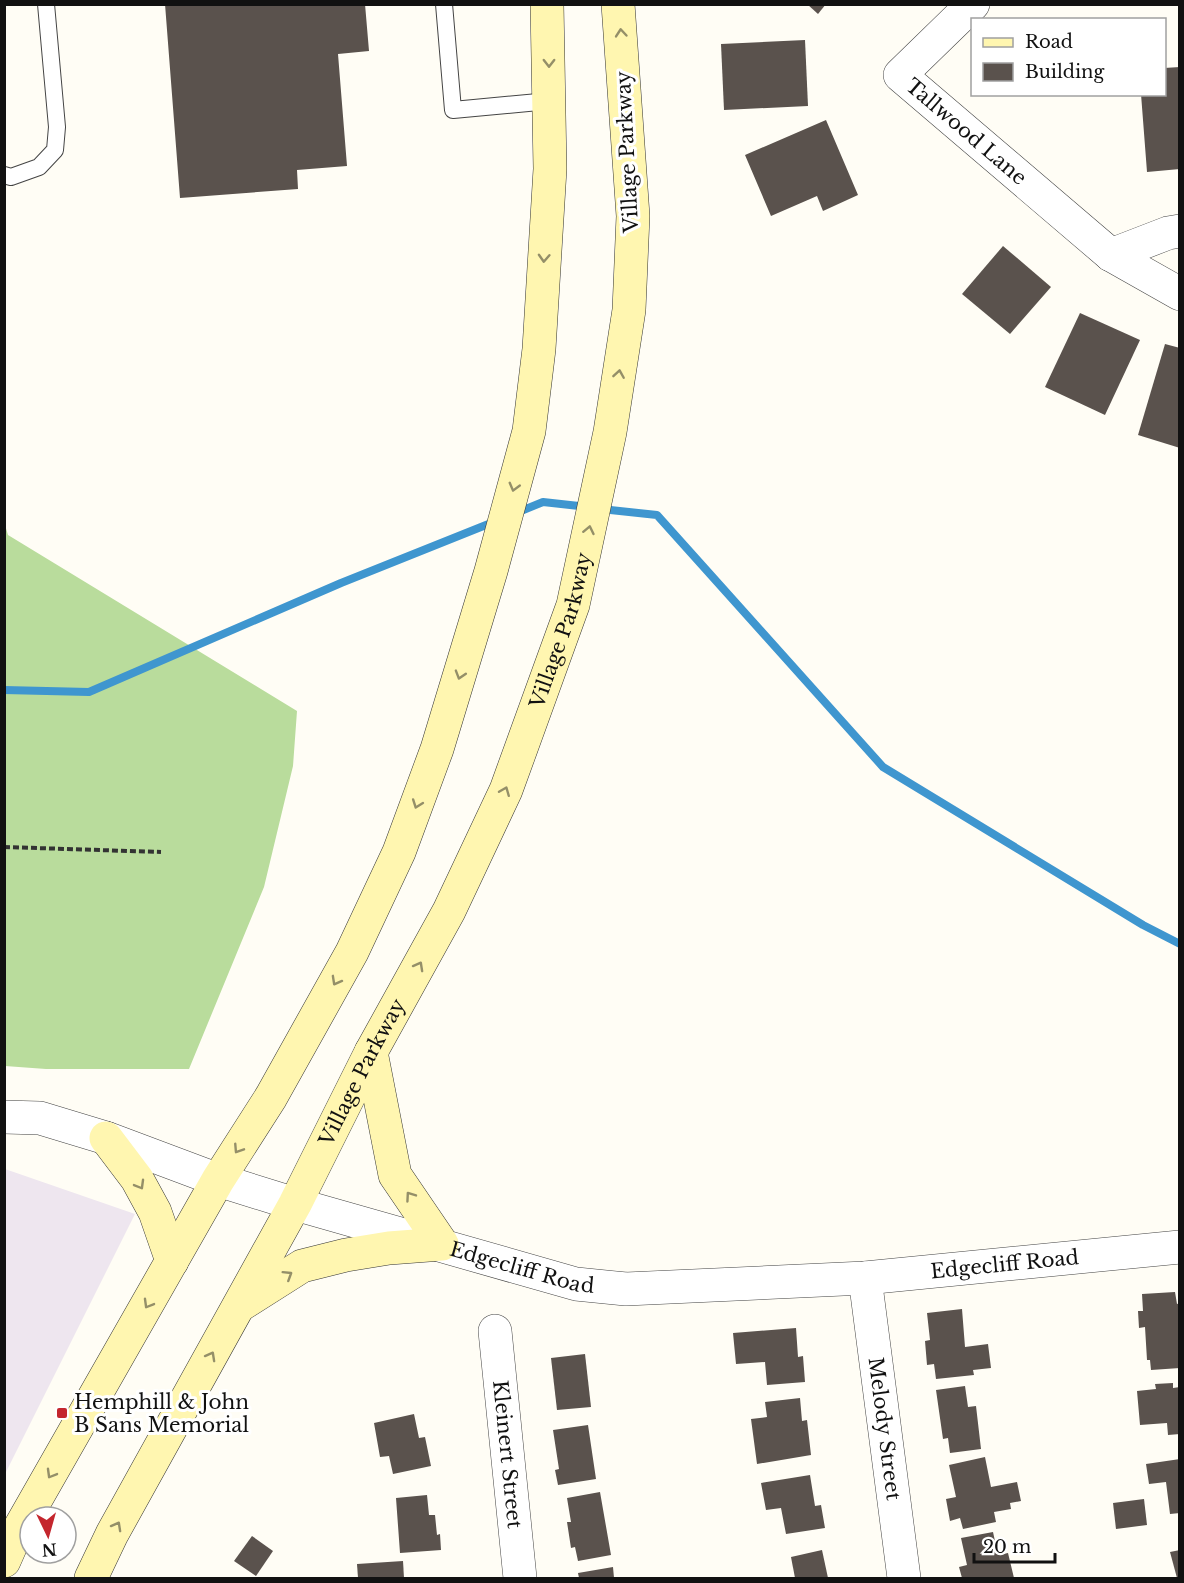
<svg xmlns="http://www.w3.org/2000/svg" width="1184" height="1583" font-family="'Libre Baskerville',serif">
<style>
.industrial{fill:#eee6ef}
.forest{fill:#b9dc9c}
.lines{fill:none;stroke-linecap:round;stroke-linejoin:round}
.stream{stroke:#3f96cf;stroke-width:8}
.building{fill:#5a524d}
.service-casing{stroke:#444;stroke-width:18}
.minor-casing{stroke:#444;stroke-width:34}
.tertiary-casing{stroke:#444;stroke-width:34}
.secondary-casing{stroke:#333;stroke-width:34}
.path{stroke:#333;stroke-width:4;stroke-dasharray:6 3;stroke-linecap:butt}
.service{stroke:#fff;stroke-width:16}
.minor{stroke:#fff;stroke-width:33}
.tertiary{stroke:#fff;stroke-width:33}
.secondary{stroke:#fff6b0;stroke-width:33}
.oneway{stroke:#948f68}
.poi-dot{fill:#c4262e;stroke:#fff;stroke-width:2}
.labels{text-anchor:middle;stroke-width:6;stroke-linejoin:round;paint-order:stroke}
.street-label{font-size:20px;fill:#111;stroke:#fff}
.poi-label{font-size:20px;fill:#111;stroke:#fff;text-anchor:start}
</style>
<rect width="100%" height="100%" fill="#fffdf5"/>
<polygon class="industrial" points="5,1169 135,1214 5,1474 4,1169"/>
<polygon class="forest" points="5,525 8,535 297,711 293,766 264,887 189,1069 46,1069 5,1066"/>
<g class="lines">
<g class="stream">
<polyline points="601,509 657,515 883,767 1143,925 1180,944"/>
<polyline points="516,513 543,502 588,507"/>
<polyline points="4,690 89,692 341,583 496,521"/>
</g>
</g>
<g class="building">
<polygon points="165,4 365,4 369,51 338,54 347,166 297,170 298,189 180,198"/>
<polygon points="807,4 826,4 818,14"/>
<polygon points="805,40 808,106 724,110 721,44"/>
<polygon points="1180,67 1180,169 1147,172 1141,94 1164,94 1164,68"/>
<polygon points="826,120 858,195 823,211 817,196 771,216 745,155"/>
<polygon points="1003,246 1051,287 1010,334 962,294"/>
<polygon points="1080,313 1140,340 1105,415 1045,387"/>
<polygon points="1165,344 1180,348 1180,448 1138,435"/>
<polygon points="1175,1292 1177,1304 1180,1303 1180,1368 1151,1370 1150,1360 1147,1360 1145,1327 1139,1328 1138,1311 1143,1311 1142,1294"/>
<polygon points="962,1309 965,1347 988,1344 991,1368 973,1370 974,1375 936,1379 934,1364 927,1365 925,1341 930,1340 927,1313"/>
<polygon points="796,1328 798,1357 803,1356 805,1382 767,1385 765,1362 736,1364 733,1333"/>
<polygon points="585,1354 591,1407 557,1410 551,1358"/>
<polygon points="1173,1383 1173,1388 1180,1387 1180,1434 1168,1435 1167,1423 1140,1425 1137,1391 1156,1389 1155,1384"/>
<polygon points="965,1386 968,1407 976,1406 981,1449 950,1453 948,1438 943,1439 936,1390"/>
<polygon points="800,1398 802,1421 807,1420 811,1455 757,1464 751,1419 767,1417 765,1402"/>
<polygon points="414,1414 419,1438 425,1437 431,1466 393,1474 389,1456 380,1457 374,1423"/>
<polygon points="588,1425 596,1479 558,1485 555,1470 559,1469 553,1430"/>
<polygon points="985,1457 991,1487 1017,1482 1021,1501 1010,1503 1011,1509 994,1512 996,1522 963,1529 960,1518 950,1521 946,1499 956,1497 949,1465"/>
<polygon points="1180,1459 1180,1513 1170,1514 1166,1482 1149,1484 1146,1464"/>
<polygon points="810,1475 815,1506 821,1505 825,1528 786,1534 781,1508 766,1510 761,1483"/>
<polygon points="600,1492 611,1555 578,1561 575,1547 571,1548 567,1522 571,1522 567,1498"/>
<polygon points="427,1495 429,1515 435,1515 437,1535 440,1534 441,1550 400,1553 396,1498"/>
<polygon points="1144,1499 1147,1525 1116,1529 1113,1503"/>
<polygon points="993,1532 998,1555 1008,1553 1014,1578 962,1578 959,1567 967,1565 961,1538"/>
<polygon points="252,1536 273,1551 256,1576 234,1561"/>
<polygon points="822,1550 828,1578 795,1578 791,1557"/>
<polygon points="1180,1550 1180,1578 1177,1578 1170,1552"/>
<polygon points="403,1561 404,1578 358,1578 357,1564"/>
<polygon points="613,1567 614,1578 579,1578 578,1573"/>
</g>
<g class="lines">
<g class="service-casing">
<g id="service">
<polyline points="444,4 453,110 549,101"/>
<polyline points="4,175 11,177 39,167 55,150 57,127 46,4"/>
</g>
</g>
<g class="minor-casing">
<g id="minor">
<path id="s1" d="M973,4L900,75L1111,255L1180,294"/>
<polyline points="1111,255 1168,233 1180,231"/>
<polyline points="4,1117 40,1118 106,1138 218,1180 295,1204"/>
<path id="s2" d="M865,1278L904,1578"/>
<path id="s3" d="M495,1331L520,1578"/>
</g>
</g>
<g class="tertiary-casing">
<g id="tertiary">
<path id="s4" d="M295,1204L576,1284L626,1289L865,1278L1180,1247"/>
</g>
</g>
<g class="secondary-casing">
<g id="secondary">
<polyline points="106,1138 137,1179 155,1212 172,1261"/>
<polyline points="242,1304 302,1266 346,1255 389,1248 442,1244 395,1175 371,1052"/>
<polyline points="4,1561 15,1536 218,1180 271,1097 352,952 399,852 437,749 491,571 529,431 539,349 550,169 547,4"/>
<path id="s5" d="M91,1578L112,1534L295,1204L371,1052L449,911L506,790L573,605L610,432L629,310L633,216L618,4"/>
</g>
</g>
<polyline class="path" points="4,847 161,852"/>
<use href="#service" class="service"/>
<use href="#minor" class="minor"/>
<use href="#tertiary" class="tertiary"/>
<use href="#secondary" class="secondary"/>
</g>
<defs><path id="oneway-chevron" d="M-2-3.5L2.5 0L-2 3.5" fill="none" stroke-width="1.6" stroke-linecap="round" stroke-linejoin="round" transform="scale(1.5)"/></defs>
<g class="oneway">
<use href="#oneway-chevron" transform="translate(621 33) rotate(-95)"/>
<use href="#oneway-chevron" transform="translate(549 63) rotate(90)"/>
<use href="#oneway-chevron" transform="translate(544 258) rotate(93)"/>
<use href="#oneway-chevron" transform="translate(619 374) rotate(-81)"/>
<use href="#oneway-chevron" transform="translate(514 487) rotate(105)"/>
<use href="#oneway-chevron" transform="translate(589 530) rotate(-78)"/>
<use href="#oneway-chevron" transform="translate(460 675) rotate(107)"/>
<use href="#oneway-chevron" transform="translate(505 791) rotate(-68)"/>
<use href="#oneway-chevron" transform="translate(417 804) rotate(110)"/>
<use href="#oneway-chevron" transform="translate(419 966) rotate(-61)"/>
<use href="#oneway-chevron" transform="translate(336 981) rotate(119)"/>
<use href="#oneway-chevron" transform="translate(238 1149) rotate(123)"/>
<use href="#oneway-chevron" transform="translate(140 1185) rotate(60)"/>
<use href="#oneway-chevron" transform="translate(410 1196) rotate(-125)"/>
<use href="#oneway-chevron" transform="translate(288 1275) rotate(-32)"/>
<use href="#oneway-chevron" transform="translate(148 1304) rotate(120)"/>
<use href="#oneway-chevron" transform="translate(211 1356) rotate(-61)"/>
<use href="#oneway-chevron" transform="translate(51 1474) rotate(120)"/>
<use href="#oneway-chevron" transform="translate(117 1526) rotate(-61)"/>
</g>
<rect class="poi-dot" x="56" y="1407" width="12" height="12" rx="3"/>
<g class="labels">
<g class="street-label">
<text dy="7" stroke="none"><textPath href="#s1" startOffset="189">Tallwood Lane</textPath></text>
<text transform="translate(627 152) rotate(-93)" y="7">Village Parkway</text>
<text dy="7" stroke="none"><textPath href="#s5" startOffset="1060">Village Parkway</textPath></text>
<text dy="7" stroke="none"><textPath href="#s5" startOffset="574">Village Parkway</textPath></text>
<text dy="7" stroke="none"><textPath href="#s4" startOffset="722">Edgecliff Road</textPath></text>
<text dy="7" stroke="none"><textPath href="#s4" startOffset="236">Edgecliff Road</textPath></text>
<text dy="7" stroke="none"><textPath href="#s2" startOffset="152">Melody Street</textPath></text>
<text dy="7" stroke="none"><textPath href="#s3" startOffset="124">Kleinert Street</textPath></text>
</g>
<g class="poi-label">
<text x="74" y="1409">Hemphill &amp; John<tspan x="74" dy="23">B Sans Memorial</tspan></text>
</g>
</g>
<rect width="1184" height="1583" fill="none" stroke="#111111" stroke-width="12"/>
<rect x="971" y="18" width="195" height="78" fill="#ffffff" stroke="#a0a0a0" stroke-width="1.5"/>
<rect x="983" y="38" width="30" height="9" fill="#fff6b0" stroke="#a0a0a0" stroke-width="1.5"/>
<text x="1025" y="48" font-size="18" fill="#111111">Road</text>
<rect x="983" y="63" width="30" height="18" fill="#5a524d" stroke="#a0a0a0" stroke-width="1.5"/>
<text x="1025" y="78" font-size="18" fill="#111111">Building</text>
<g transform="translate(48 1535) rotate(175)"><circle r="28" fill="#ffffff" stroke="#a0a0a0" stroke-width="1.5"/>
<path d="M0-4.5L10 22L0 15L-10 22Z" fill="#c4262e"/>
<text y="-9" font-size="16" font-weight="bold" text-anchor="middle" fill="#111111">N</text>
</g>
<path d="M974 1553v9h81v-9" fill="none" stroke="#111111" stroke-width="3"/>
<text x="983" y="1553" font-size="18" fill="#111111" stroke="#ffffff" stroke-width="4.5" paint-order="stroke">20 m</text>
</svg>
